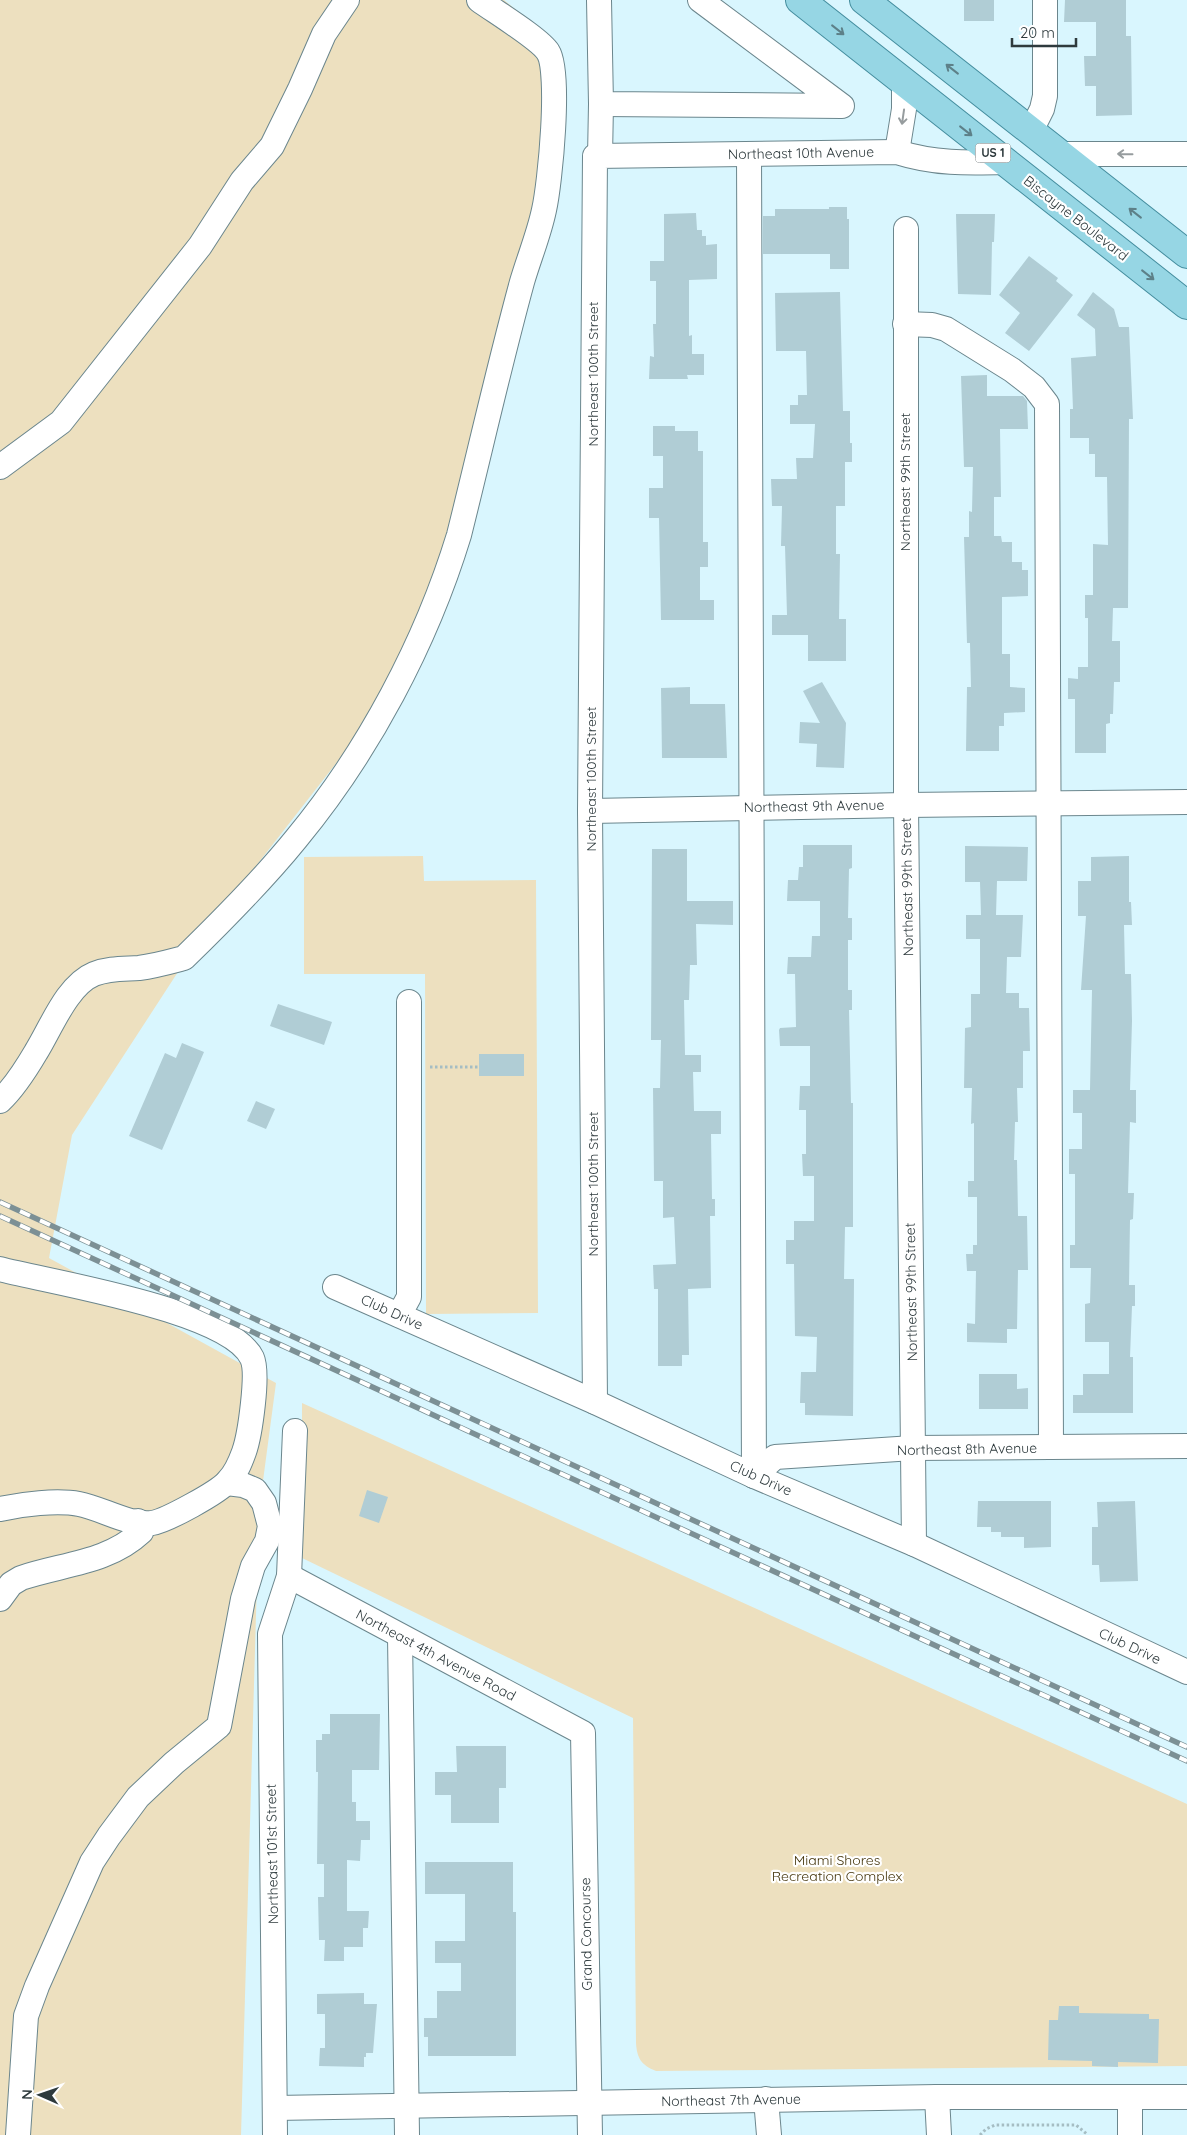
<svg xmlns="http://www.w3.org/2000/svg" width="1187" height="2135" font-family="Quicksand,sans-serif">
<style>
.green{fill:#ede0bf}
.building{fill:#b0cdd5}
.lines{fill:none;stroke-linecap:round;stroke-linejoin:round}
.minor-casing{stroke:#6b868d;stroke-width:26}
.major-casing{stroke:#448d9e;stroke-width:30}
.path{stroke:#a5bdc3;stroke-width:3;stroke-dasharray:2.5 2.5;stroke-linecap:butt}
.minor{stroke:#fff;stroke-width:24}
.major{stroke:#96d6e4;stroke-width:28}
.rail-casing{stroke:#7c9095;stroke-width:5.5}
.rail{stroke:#fff;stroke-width:4;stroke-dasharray:11;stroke-linecap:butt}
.oneway{stroke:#5d8088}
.oneway2{stroke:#969c9e}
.labels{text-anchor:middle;stroke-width:4.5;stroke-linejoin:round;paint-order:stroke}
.shield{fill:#fff;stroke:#6d7577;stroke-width:1}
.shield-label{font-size:12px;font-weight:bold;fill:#2e3a3d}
.street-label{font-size:14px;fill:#2e3a3d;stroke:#fff}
.park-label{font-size:14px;fill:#44350c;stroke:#fff}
</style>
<rect width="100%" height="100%" fill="#d9f6fe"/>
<g class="green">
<polygon points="0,0 504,0 553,41 560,110 416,661 202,935 72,1135 49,1258 276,1383 259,1511 241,2135 0,2135"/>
<polygon points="423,856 424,881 536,880 538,1313 426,1314 425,974 304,974 304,857"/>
<path d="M302,1403L1187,1804V2066L656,2071C641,2065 637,2058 636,2043L633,1718L302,1558Z"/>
</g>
<g class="building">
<rect x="964" y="0" width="30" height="21"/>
<polygon points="1065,0 1126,0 1126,36 1131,36 1132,115 1096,116 1096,86 1085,86 1084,56 1096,56 1096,22 1064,22"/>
<polygon points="829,207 847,207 847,219 849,219 849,269 830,269 830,254 763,254 763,216 775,216 775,209 829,209"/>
<polygon points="696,213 697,230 702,230 702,236 706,236 706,245 717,244 717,279 689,280 689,336 692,335 692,354 704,354 704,375 687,375 688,379 649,379 650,356 654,357 653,324 656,324 656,281 650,281 650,261 664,261 664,214"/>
<polygon points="956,214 995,214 994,242 992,242 991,295 958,294"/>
<polygon points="1029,256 1058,278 1056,281 1073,295 1029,351 1005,333 1020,313 999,295"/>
<polygon points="840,292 843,411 850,411 850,443 852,443 852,462 845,462 845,506 836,506 836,554 840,554 839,619 846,619 846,661 808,661 808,635 772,635 772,615 787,615 785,546 781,546 782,506 772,506 771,479 797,479 796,458 813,458 815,424 790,424 790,405 798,405 798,395 807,395 806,351 776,351 775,293"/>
<polygon points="1093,292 1114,309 1119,327 1129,327 1133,419 1129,419 1128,608 1113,608 1112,641 1120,641 1120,682 1114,682 1113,714 1110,714 1110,723 1106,724 1106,753 1075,753 1075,699 1068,699 1068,678 1078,679 1078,667 1088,667 1088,618 1085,618 1085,595 1093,595 1093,544 1108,545 1107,477 1095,477 1095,454 1089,454 1089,438 1070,438 1070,409 1073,409 1071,358 1096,356 1095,329 1077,315"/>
<polygon points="987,375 987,396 1023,396 1027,401 1028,429 1000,429 1001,497 994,497 994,536 1001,536 1002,542 1012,542 1012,562 1022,562 1022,570 1028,570 1028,596 1002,597 1002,654 1010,654 1010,687 1025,688 1025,712 1004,713 1004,726 999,726 999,751 966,751 967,687 971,687 970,643 967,643 964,537 969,537 969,511 972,512 973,467 964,467 961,376"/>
<polygon points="653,426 675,426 675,431 698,431 698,451 703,451 703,542 708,542 708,567 700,567 700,600 714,600 714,620 661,620 659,518 649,518 649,488 663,488 663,456 653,456"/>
<polygon points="822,682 846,723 844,768 816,767 817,744 799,743 800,722 820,723 803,691"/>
<polygon points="690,687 690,704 725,704 727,758 662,758 661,688"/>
<polygon points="803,845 852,845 852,868 849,869 848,918 852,918 852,940 848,940 848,990 852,990 852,1010 849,1010 851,1103 853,1103 853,1227 845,1227 844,1279 854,1279 853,1416 805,1415 805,1403 800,1403 801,1372 816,1372 817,1337 795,1336 794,1264 786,1264 786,1240 794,1240 794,1221 814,1221 814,1176 803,1176 802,1154 806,1154 806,1110 799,1110 800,1086 810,1086 810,1046 780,1046 779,1030 780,1028 796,1027 795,974 787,974 788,957 811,957 812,936 820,936 820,901 787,901 788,880 798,880 799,867 803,867"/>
<polygon points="965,846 1028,847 1027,881 997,881 996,915 1023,915 1021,957 1007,957 1006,993 1019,993 1019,1008 1029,1008 1030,1051 1023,1051 1023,1088 1017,1088 1018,1122 1015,1122 1014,1160 1017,1160 1018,1216 1027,1216 1028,1270 1018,1270 1017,1329 1007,1329 1007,1343 967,1342 967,1323 975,1324 976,1271 967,1271 966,1254 973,1254 973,1245 977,1245 977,1197 968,1197 968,1181 974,1181 974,1123 971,1124 972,1088 964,1088 965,1028 971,1027 971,994 980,994 980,939 966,939 966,915 981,915 980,882 965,882"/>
<polygon points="652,849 687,849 687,901 733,901 733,925 696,924 697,965 690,965 689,1000 684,1000 685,1055 701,1055 701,1072 693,1072 694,1111 721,1111 721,1134 711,1134 712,1199 715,1199 715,1216 710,1216 711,1288 688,1289 689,1355 682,1355 682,1366 658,1366 658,1289 654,1289 653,1265 676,1264 674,1217 663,1218 663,1181 654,1181 653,1088 660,1088 661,1040 651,1040"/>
<polygon points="1129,856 1129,902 1131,902 1132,925 1124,925 1125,974 1131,974 1132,1021 1130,1090 1136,1090 1136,1123 1130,1122 1128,1193 1134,1193 1133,1219 1130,1220 1129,1285 1135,1285 1135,1306 1132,1306 1130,1357 1133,1357 1133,1413 1073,1413 1073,1395 1083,1395 1083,1374 1109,1374 1109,1342 1085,1342 1085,1304 1090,1303 1091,1268 1070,1268 1070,1245 1075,1245 1075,1174 1069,1174 1069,1149 1082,1149 1082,1113 1073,1113 1073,1090 1090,1090 1092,990 1081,990 1086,916 1078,916 1078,881 1091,881 1091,857"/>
<polygon points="278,1004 332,1022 324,1045 270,1026"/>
<polygon points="182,1043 204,1052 162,1150 129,1136 165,1053 176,1058"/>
<rect x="479" y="1054" width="45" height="22"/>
<polygon points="256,1101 275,1109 266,1129 247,1121"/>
<polygon points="979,1374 1017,1374 1017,1389 1028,1388 1028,1409 979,1409"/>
<polygon points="367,1490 388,1497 379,1523 359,1516"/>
<polygon points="978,1501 1051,1501 1051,1547 1024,1548 1024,1537 1001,1537 1001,1532 991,1532 991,1527 977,1527"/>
<polygon points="1135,1501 1138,1581 1100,1582 1099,1565 1092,1565 1092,1527 1098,1527 1097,1502"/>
<polygon points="330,1714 380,1714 379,1770 352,1770 352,1802 356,1802 356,1821 370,1821 370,1840 361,1840 360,1861 347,1860 347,1911 369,1911 368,1928 363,1928 363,1947 344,1947 344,1961 324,1961 325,1940 319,1940 318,1897 324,1897 324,1864 317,1864 318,1772 316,1772 316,1740 322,1740 322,1734 330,1734"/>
<polygon points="456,1746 506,1746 506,1788 499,1788 499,1823 451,1823 451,1795 435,1795 435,1772 457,1772"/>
<polygon points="425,1862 513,1862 513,1912 516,1912 516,2056 428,2056 428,2037 424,2037 424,2018 437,2018 437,1991 461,1991 461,1963 435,1963 435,1941 465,1941 465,1894 425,1894"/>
<polygon points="364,1993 364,2004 377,2004 373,2053 366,2053 366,2057 364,2057 364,2067 319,2066 320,2048 325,2048 325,2014 317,2014 317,1994"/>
<polygon points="1059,2006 1079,2006 1079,2013 1149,2014 1149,2019 1159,2019 1158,2063 1118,2062 1118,2067 1092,2066 1092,2061 1048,2060 1049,2020 1058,2020"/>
</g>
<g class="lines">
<g class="minor-casing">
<g id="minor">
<polyline points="599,0 601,104 842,106 700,0"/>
<polyline points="1031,131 1042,109 1045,96 1045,0"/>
<polyline points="897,152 904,109 904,82"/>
<polyline points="749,154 754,1476"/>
<polyline points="1060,154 1187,154"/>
<polyline points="600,157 601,104"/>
<polyline points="906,229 906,805 914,1544"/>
<polyline points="905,324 932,325 946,329 1012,370 1034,387 1047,404 1051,1447"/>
<polyline points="0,467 61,422 200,246 242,181 272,146 300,89 324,34 347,0"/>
<polyline points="590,811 906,805 1187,802"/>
<path d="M0,1101C14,1088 26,1069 36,1052C51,1028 67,985 94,974C109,968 124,969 139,968C155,966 169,962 184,958C223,920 262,881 296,839C368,752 426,643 459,535C480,451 499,366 522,282C529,258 539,234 544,210C550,184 561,72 548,52C540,39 494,11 479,0"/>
<path d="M0,1269C53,1283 229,1310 252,1358C259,1373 250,1435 244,1452C240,1463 236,1473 228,1481C219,1492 166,1521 152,1523C130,1526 101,1508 79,1504C57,1500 22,1504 0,1509"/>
<polyline points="335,1287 595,1402 754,1476 914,1544 1187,1672"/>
<polyline points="399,1315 409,1297 409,1002"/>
<path d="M595,1402L590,811L595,156L897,152C935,164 967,163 1006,162"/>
<polyline points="754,1476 775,1457 913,1448 1187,1446"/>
<polyline points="289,1576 583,1733 590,2135"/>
<path d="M0,1599L11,1584L21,1578C62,1564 108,1563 141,1532L138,1521"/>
<polyline points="400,1636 407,2135"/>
<polyline points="937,2097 939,2135"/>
<polyline points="766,2099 769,2135"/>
<polyline points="275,2108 937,2097 1187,2097"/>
<polyline points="18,2135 26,2016 37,1986 92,1862 109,1836 138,1797 174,1763 219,1726 243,1599 253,1566 267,1541 270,1526 264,1503 255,1490 243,1485 227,1483"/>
<polyline points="275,2135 270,1634 289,1576 295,1431"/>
<polyline points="1130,2135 1130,2098"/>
</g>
</g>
<g class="major-casing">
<g id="major">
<polyline points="800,0 1187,305"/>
<polyline points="864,0 1187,254"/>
</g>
</g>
<g class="path">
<polyline points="430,1067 479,1067"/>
<polyline points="980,2135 986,2129 995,2125 1076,2125 1088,2135"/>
</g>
<use href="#minor" class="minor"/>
<use href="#major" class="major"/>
<g class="rail-casing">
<g id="rail">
<polyline points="0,1202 1187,1747"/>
<polyline points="0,1216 1187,1761"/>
</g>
</g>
<use href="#rail" class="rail"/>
</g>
<defs><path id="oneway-shaft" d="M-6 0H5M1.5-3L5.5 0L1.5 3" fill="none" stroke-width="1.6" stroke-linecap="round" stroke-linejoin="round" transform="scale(1.25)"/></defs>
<g class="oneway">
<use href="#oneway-shaft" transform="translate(838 30) rotate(38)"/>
<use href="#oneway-shaft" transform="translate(952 69) rotate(-142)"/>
<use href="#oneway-shaft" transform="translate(966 131) rotate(38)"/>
<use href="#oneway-shaft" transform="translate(1135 213) rotate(-142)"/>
<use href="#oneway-shaft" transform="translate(1148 275) rotate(38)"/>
</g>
<g class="oneway2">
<use href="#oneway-shaft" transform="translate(903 117) rotate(98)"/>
<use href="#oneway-shaft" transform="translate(1125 154) rotate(-179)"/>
</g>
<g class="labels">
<rect class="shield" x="975.5" y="143.5" width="35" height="19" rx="4"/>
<g class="shield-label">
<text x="993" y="157">US 1</text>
</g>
<g class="street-label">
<text transform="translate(801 153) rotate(-1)" y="5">Northeast 10th Avenue</text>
<text transform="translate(1076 218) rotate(38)" y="5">Biscayne Boulevard</text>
<text transform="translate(593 374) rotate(-90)" y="5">Northeast 100th Street</text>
<text transform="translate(905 482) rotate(-90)" y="5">Northeast 99th Street</text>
<text transform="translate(591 779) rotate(-90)" y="5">Northeast 100th Street</text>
<text transform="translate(814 806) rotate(-1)" y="5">Northeast 9th Avenue</text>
<text transform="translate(907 887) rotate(-91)" y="5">Northeast 99th Street</text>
<text transform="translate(593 1184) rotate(-90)" y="5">Northeast 100th Street</text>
<text transform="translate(911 1292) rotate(-91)" y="5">Northeast 99th Street</text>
<text transform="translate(392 1312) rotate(24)" y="5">Club Drive</text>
<text transform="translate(967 1449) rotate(-1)" y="5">Northeast 8th Avenue</text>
<text transform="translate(761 1478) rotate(24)" y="5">Club Drive</text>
<text transform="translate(1130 1646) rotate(25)" y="5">Club Drive</text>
<text transform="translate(436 1655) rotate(28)" y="5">Northeast 4th Avenue Road</text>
<text transform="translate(272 1854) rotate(-91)" y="5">Northeast 101st Street</text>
<text transform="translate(586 1934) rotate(-91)" y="5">Grand Concourse</text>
<text transform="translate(731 2100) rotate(-1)" y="5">Northeast 7th Avenue</text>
</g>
<g class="park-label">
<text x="837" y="1865">Miami Shores<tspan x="837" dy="16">Recreation Complex</tspan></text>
</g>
</g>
<g transform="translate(40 2095) rotate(272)" stroke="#ffffff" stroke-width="4" paint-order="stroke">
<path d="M0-4L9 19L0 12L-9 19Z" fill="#2e3a3d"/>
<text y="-8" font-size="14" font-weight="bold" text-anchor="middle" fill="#2e3a3d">N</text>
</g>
<path d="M1012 38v8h64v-8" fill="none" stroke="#2e3a3d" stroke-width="2.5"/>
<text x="1020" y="38" font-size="15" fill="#2e3a3d" stroke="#ffffff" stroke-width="4" paint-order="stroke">20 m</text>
</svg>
